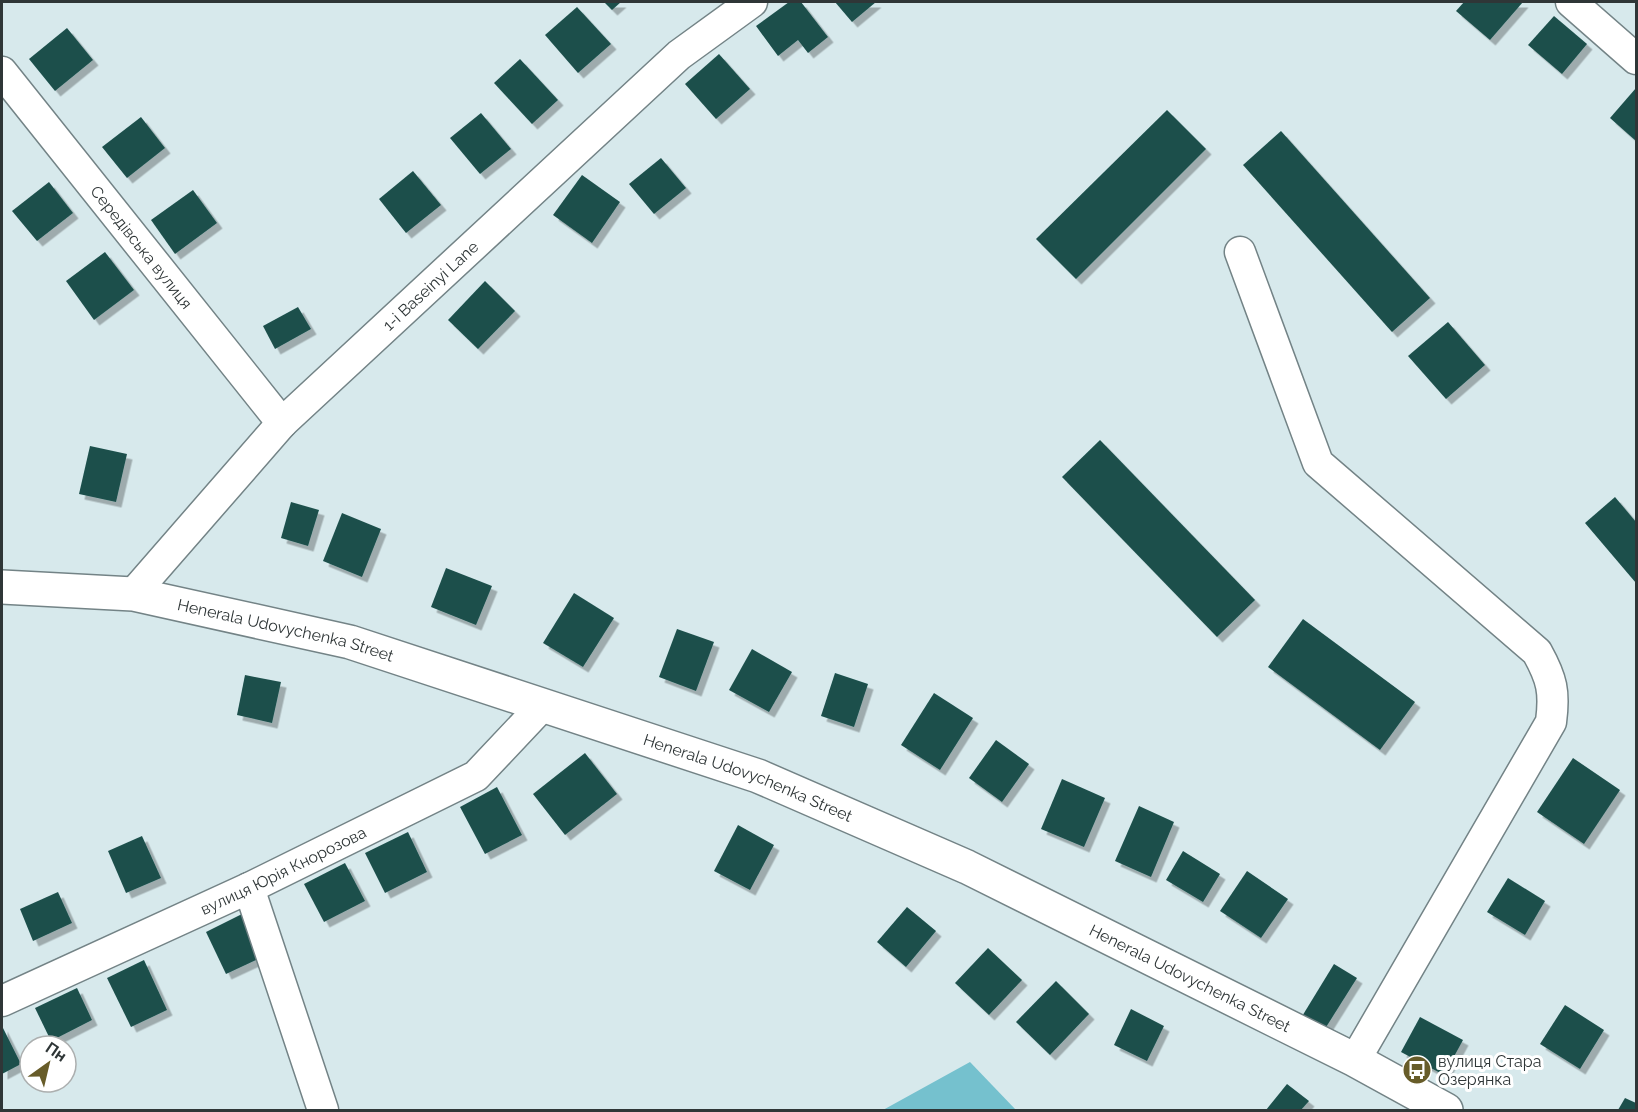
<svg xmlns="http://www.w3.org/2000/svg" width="1638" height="1112" font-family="Raleway,sans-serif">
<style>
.green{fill:#75c1ce}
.building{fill:#1c504c;filter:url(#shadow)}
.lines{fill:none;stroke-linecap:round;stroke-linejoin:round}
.minor-casing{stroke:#738386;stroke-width:33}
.major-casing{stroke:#738386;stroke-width:36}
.minor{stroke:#fff;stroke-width:30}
.major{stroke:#fff;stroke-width:33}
.labels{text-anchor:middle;stroke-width:6;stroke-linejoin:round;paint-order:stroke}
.street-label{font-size:16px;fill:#2f3637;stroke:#fff}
.poi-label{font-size:16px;fill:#2f3637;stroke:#fff;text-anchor:start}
</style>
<defs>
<filter id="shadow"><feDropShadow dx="5.5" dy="5.5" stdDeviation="0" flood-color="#0004"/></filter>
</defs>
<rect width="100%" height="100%" fill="#d7e9ec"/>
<polygon class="green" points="970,1062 1016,1110 883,1110"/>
<g class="building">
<polygon points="604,2 621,2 612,10"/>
<polygon points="789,2 801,2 828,37 808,53 798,40 778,56 756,26"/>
<polygon points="835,2 876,2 852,22"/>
<polygon points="1464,2 1523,2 1490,40 1456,11"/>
<polygon points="577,7 611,44 578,73 545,35"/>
<polygon points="1554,16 1587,44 1562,74 1528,45"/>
<polygon points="67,28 93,60 55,91 29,59"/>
<polygon points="719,54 750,89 716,119 685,84"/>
<polygon points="520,59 558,100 532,124 494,83"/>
<polygon points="1636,88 1636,141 1610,118"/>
<polygon points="1167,110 1206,149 1076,279 1036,239"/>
<polygon points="481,113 511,149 480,174 450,138"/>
<polygon points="141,117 165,148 127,178 102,147"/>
<polygon points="1281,131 1430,298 1392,332 1243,165"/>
<polygon points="661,158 686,188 654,214 629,184"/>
<polygon points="413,171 441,205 406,233 379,199"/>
<polygon points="582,175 620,202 592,243 553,215"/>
<polygon points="49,182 73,213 37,241 12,211"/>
<polygon points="193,190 217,223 175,254 151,220"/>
<polygon points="105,252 134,290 94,320 66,281"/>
<polygon points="485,281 515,311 478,349 448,320"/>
<polygon points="298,307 311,329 275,349 263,326"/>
<polygon points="1448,322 1485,365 1446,399 1408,356"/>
<polygon points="1100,440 1255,600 1217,637 1062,477"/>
<polygon points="90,446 127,454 116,502 79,494"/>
<polygon points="1615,497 1636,522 1636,583 1585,523"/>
<polygon points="291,502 319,510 308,546 281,538"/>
<polygon points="342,513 381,529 362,577 323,561"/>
<polygon points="446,568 492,586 476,625 431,607"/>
<polygon points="574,593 614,618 583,667 543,643"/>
<polygon points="1303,619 1415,702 1380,750 1268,667"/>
<polygon points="677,629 714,642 696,691 659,677"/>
<polygon points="752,649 792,672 769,712 729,690"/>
<polygon points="835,673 868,684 854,727 821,716"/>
<polygon points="245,675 281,682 272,723 237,715"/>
<polygon points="934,693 973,718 940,770 901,745"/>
<polygon points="996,740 1029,764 1002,802 969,778"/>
<polygon points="585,753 617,794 565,835 533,794"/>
<polygon points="1573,758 1620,790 1584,844 1537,812"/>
<polygon points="1062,779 1105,798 1084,847 1041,829"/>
<polygon points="497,787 522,835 485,854 460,807"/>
<polygon points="1139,806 1174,822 1151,877 1115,861"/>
<polygon points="738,825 774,845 750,890 714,871"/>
<polygon points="408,832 427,872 385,893 365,853"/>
<polygon points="142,836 161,878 126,893 108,851"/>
<polygon points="1183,851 1220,874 1203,902 1166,880"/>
<polygon points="345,863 365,901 324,922 304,884"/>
<polygon points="1247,871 1288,899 1261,938 1220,911"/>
<polygon points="1508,878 1545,901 1525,935 1487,912"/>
<polygon points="58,892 72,923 33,941 20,909"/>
<polygon points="907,907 936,931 906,967 877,942"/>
<polygon points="246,912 267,955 226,974 206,932"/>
<polygon points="988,948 1022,980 989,1015 955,983"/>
<polygon points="144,960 167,1010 131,1027 107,978"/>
<polygon points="1334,964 1357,978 1323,1032 1301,1018"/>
<polygon points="1056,981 1089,1014 1050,1055 1016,1022"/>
<polygon points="77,988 92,1020 51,1041 35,1008"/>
<polygon points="1565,1005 1604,1030 1580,1069 1540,1044"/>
<polygon points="1131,1009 1164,1026 1147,1061 1114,1045"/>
<polygon points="1420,1017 1463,1040 1444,1075 1401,1052"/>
<polygon points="2,1026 21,1064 2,1074"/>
<polygon points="1287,1084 1309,1101 1301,1110 1266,1110"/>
<polygon points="1625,1098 1636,1103 1636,1110 1618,1110"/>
</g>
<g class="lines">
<g class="minor-casing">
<g id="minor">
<polyline points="1571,2 1636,59"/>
<path id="s1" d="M2,72L282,423"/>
<path d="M1240,252L1318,463L1537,652C1552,679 1555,692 1551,722L1355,1060"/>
<path id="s2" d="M133,594L282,423L679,55L752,2"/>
<polyline points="249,888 323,1110"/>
<path id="s3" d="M2,1001L249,888L476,776L543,705"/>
</g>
</g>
<g class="major-casing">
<g id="major">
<path id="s4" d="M2,587L133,594L350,642L758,776L967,867L1355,1060L1446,1110"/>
</g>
</g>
<use href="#minor" class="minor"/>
<use href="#major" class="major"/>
</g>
<defs>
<g id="bus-disc" transform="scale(1.5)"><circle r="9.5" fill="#675c29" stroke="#fff"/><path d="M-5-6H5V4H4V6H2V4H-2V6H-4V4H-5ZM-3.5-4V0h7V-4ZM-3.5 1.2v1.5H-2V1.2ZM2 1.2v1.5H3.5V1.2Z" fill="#fff"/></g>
</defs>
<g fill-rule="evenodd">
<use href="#bus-disc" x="1417" y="1070"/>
</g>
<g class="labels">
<g class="street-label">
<text dy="6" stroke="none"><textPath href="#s1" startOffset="224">Середівська вулиця</textPath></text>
<text dy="6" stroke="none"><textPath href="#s2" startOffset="429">1-i Baseinyi Lane</textPath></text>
<text dy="6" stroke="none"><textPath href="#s4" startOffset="288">Henerala Udovychenka Street</textPath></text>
<text dy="6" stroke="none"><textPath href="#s4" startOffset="774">Henerala Udovychenka Street</textPath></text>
<text dy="6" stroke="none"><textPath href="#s3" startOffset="310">вулиця Юрія Кнорозова</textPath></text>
<text dy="6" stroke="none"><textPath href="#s4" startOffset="1260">Henerala Udovychenka Street</textPath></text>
</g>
<g class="poi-label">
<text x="1438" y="1067">вулиця Стара<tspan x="1438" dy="18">Озерянка</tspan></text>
</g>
</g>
<rect width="1638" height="1112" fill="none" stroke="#2f3637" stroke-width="6"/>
<g transform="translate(48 1064) rotate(34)"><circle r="28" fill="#ffffff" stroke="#acafaf" stroke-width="1.5"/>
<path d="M0-4.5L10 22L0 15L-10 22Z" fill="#675c29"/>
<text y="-9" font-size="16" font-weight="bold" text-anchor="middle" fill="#2f3637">Пн</text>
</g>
</svg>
